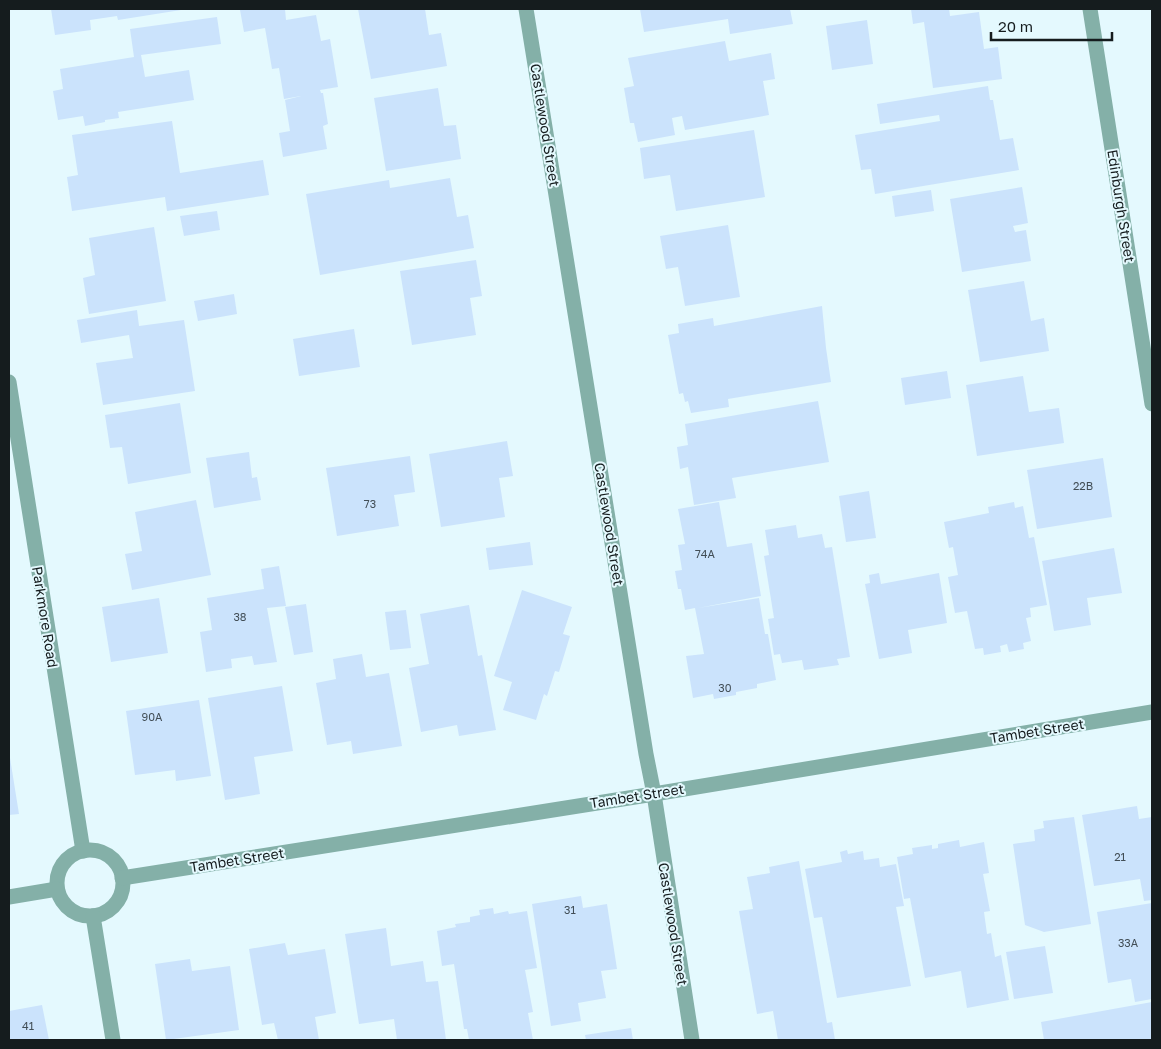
<svg xmlns="http://www.w3.org/2000/svg" width="1161" height="1049" font-family="'Golos Text',sans-serif">
<style>
.building{fill:#cbe3fc}
.lines{fill:none;stroke-linecap:round;stroke-linejoin:round}
.minor{stroke:#84b0a8;stroke-width:15}
.labels{text-anchor:middle;stroke-width:4;stroke-linejoin:round;paint-order:stroke}
.number-label{font-size:11px;fill:#424e56}
.street-label{font-size:14px;fill:#151c1e;stroke:#e4f9fe}
</style>
<rect width="100%" height="100%" fill="#e4f9fe"/>
<g class="building">
<polygon points="51,9 181,9 181,10 118,20 117,16 90,20 91,30 55,35"/>
<polygon points="250,9 285,9 286,20 316,15 321,41 330,39 338,87 320,90 321,93 323,93 328,124 323,126 327,149 283,157 279,133 290,131 285,100 301,96 284,99 279,68 272,69 265,28 244,32 240,10"/>
<polygon points="358,9 425,9 429,35 441,33 447,66 371,79"/>
<polygon points="640,9 790,9 793,24 730,34 728,19 644,32"/>
<polygon points="911,9 949,9 950,16 979,12 984,49 998,47 1002,79 933,88 924,22 913,24"/>
<polygon points="217,17 221,44 141,55 145,77 189,70 194,100 118,112 119,118 105,120 105,122 85,126 83,116 58,120 53,91 63,89 60,69 134,57 130,29"/>
<polygon points="867,20 873,64 832,70 826,26"/>
<polygon points="725,41 729,61 771,53 775,79 763,81 769,115 685,130 682,116 672,118 675,135 638,142 634,123 630,123 624,88 634,86 628,58"/>
<polygon points="988,86 990,100 993,100 1000,140 1013,138 1019,170 875,194 871,169 861,170 855,135 940,121 939,115 880,124 877,104"/>
<polygon points="438,88 444,126 456,125 461,159 386,171 374,98"/>
<polygon points="172,121 180,173 263,160 269,195 167,211 165,197 72,211 67,177 78,175 72,135"/>
<polygon points="754,130 765,197 676,211 670,175 644,179 640,148"/>
<polygon points="450,178 457,217 468,215 474,248 320,275 306,194 389,180 390,188"/>
<polygon points="1022,187 1028,223 1013,226 1015,232 1026,230 1031,261 962,272 950,199"/>
<polygon points="931,190 934,211 895,217 892,196"/>
<polygon points="217,211 220,230 184,236 180,216"/>
<polygon points="728,225 740,297 685,306 678,267 666,269 660,236"/>
<polygon points="154,227 166,301 89,314 83,278 95,275 89,238"/>
<polygon points="476,260 482,296 470,298 476,335 412,345 400,271"/>
<polygon points="1024,281 1031,321 1044,318 1049,351 980,362 968,290"/>
<polygon points="234,294 237,314 198,321 194,301"/>
<polygon points="822,306 826,348 831,382 728,399 729,407 691,413 688,401 685,402 683,393 679,394 668,335 679,333 678,324 713,318 714,326"/>
<polygon points="137,310 139,326 184,320 195,391 103,405 96,363 133,358 129,335 81,343 77,320"/>
<polygon points="354,329 360,367 299,376 293,339"/>
<polygon points="947,371 951,398 905,405 901,378"/>
<polygon points="1023,376 1029,412 1059,408 1064,443 977,456 966,385"/>
<polygon points="818,401 829,462 732,478 736,498 694,505 688,467 680,469 677,447 688,445 685,424"/>
<polygon points="180,403 191,473 128,484 122,447 110,448 105,415"/>
<polygon points="507,441 513,476 499,478 505,517 441,527 429,454"/>
<polygon points="249,452 252,478 257,477 261,500 214,508 206,458"/>
<polygon points="410,456 415,492 394,495 399,526 337,536 326,468"/>
<polygon points="1103,458 1112,517 1037,529 1027,470"/>
<polygon points="869,491 876,538 846,542 839,496"/>
<polygon points="196,500 211,575 132,590 125,554 142,551 135,512"/>
<polygon points="719,502 727,547 752,543 761,596 698,608 759,598 765,634 768,634 776,680 757,684 757,688 736,692 736,695 714,699 713,694 693,698 686,656 704,654 695,608 685,610 681,589 678,589 675,571 682,570 678,545 685,544 678,509"/>
<polygon points="1014,502 1015,508 1023,506 1029,538 1034,537 1047,605 1030,608 1031,617 1026,618 1031,641 1023,643 1024,649 1009,652 1007,644 1000,646 1001,652 984,655 983,648 975,649 967,611 955,613 948,577 958,575 953,547 949,548 944,522 989,513 988,507"/>
<polygon points="796,525 798,538 822,534 825,548 832,547 850,657 837,659 839,665 804,670 802,660 782,663 780,654 774,655 768,619 774,618 764,556 769,555 765,530"/>
<polygon points="530,542 533,565 489,570 486,548"/>
<polygon points="1114,548 1122,593 1087,598 1091,625 1054,631 1042,561"/>
<polygon points="279,566 286,606 267,608 277,662 254,665 252,656 231,659 232,668 206,672 200,632 212,630 207,598 264,589 261,569"/>
<polygon points="879,573 881,584 939,573 947,623 908,630 912,653 879,659 865,584 870,583 869,575"/>
<polygon points="522,590 572,607 563,634 570,636 559,672 555,671 547,696 544,694 536,720 503,710 512,682 494,676"/>
<polygon points="159,598 168,653 111,662 102,607"/>
<polygon points="306,604 313,652 294,655 285,607"/>
<polygon points="469,605 478,656 482,655 496,730 459,736 457,725 421,732 409,668 429,664 420,614"/>
<polygon points="406,610 411,648 390,650 385,612"/>
<polygon points="362,654 366,677 389,673 402,746 353,754 351,741 327,745 316,683 336,679 333,659"/>
<polygon points="282,686 293,751 254,757 260,794 225,800 208,698"/>
<polygon points="199,700 211,776 176,781 175,770 135,775 126,711"/>
<polygon points="9,758 10,758 19,814 9,815"/>
<polygon points="1137,806 1139,819 1152,817 1152,900 1144,901 1140,879 1094,886 1082,815"/>
<polygon points="1074,817 1091,924 1044,932 1025,925 1013,844 1035,841 1034,830 1044,828 1043,821"/>
<polygon points="959,840 960,847 984,842 989,873 983,874 990,911 984,912 987,934 991,933 995,957 1001,955 1009,1000 967,1008 961,971 925,978 910,898 904,899 897,857 913,854 912,848 932,845 932,849 938,848 938,844"/>
<polygon points="847,850 848,854 863,851 864,860 879,858 880,867 896,864 904,906 896,907 911,986 837,998 822,917 814,918 805,869 842,862 840,852"/>
<polygon points="799,861 827,1023 832,1022 835,1040 778,1040 773,1011 757,1014 739,911 753,909 747,877 770,873 769,867"/>
<polygon points="581,896 583,908 607,904 617,969 601,971 606,998 578,1003 581,1021 551,1026 532,904"/>
<polygon points="1152,903 1152,999 1135,1002 1131,979 1108,983 1097,912"/>
<polygon points="493,908 494,914 508,911 509,914 527,911 537,968 525,970 533,1012 528,1013 533,1040 469,1040 467,1029 464,1029 454,964 442,966 437,931 456,927 455,924 470,922 470,917 480,915 479,910"/>
<polygon points="386,928 391,966 423,961 426,982 438,981 446,1040 397,1040 394,1019 359,1024 345,934"/>
<polygon points="285,943 288,955 325,949 336,1013 315,1017 319,1040 278,1040 274,1023 262,1025 249,949"/>
<polygon points="1045,946 1053,993 1014,999 1006,952"/>
<polygon points="190,959 192,971 230,966 239,1030 166,1040 155,964"/>
<polygon points="1152,1002 1152,1040 1044,1040 1041,1022"/>
<polygon points="42,1005 49,1040 9,1040 9,1011"/>
<polygon points="631,1028 633,1040 586,1040 585,1035"/>
</g>
<g class="lines">
<g class="minor">
<polyline points="526,9 646,754 654,794 692,1040"/>
<polyline points="1090,9 1152,404"/>
<polyline points="9,382 83,851"/>
<circle cx="90" cy="883" r="33"/>
<polyline points="122,878 654,794 1152,712"/>
<polyline points="9,897 57,889"/>
<polyline points="93,916 113,1040"/>
</g>
</g>
<g class="labels">
<g class="number-label">
<text x="1083" y="490">22B</text>
<text x="370" y="508">73</text>
<text x="705" y="558">74A</text>
<text x="240" y="621">38</text>
<text x="725" y="692">30</text>
<text x="152" y="721">90A</text>
<text x="1120" y="861">21</text>
<text x="570" y="914">31</text>
<text x="1128" y="947">33A</text>
<text x="28" y="1030">41</text>
</g>
<g class="street-label">
<text transform="translate(545 125) rotate(81)" y="5">Castlewood Street</text>
<text transform="translate(1121 206) rotate(81)" y="5">Edinburgh Street</text>
<text transform="translate(609 524) rotate(81)" y="5">Castlewood Street</text>
<text transform="translate(45 617) rotate(81)" y="5">Parkmore Road</text>
<text transform="translate(1037 731) rotate(-9)" y="5">Tambet Street</text>
<text transform="translate(637 796) rotate(-9)" y="5">Tambet Street</text>
<text transform="translate(237 860) rotate(-9)" y="5">Tambet Street</text>
<text transform="translate(673 924) rotate(81)" y="5">Castlewood Street</text>
</g>
</g>
<rect width="1161" height="1049" fill="none" stroke="#151c1e" stroke-width="20"/>
<path d="M991 32v8h121v-8" fill="none" stroke="#151c1e" stroke-width="2.5"/>
<text x="998" y="32" font-size="15" fill="#151c1e" stroke="#e4f9fe" stroke-width="4" paint-order="stroke">20 m</text>
</svg>
